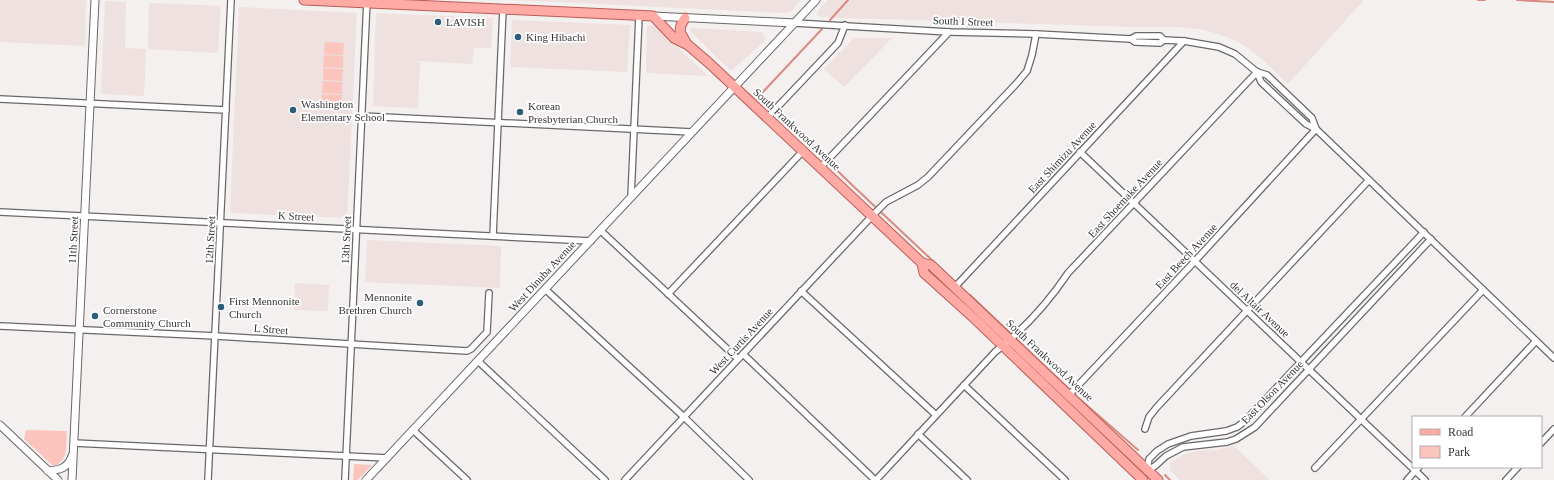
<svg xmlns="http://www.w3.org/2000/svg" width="1554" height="480" font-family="Georgia,serif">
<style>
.built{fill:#eee1df}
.green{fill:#fbc5be}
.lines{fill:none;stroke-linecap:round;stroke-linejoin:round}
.stream{stroke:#d98b82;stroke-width:2}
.minor-casing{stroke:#6a6767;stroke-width:8}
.tertiary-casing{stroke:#6a6767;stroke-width:9}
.primary-casing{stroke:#b95d56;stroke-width:11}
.minor{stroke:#fff;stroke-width:5.5}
.tertiary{stroke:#fff;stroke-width:7}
.primary{stroke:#ffaaa4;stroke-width:9}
.poi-dot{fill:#2c5e7b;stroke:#fff;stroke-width:1.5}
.labels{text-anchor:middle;stroke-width:3.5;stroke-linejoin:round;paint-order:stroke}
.street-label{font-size:11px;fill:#373535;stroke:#fff}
.poi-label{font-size:11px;fill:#373535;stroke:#fff;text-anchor:start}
</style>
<rect width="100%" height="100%" fill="#f4f0ef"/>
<g class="built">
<polygon points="0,0 86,0 85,46 0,42"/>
<polygon points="513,0 801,0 790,12 785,13"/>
<polygon points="828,0 1364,0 1288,84 1263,60 1245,46 1230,38 1205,30 1181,27 1137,27 819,17 817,13 820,8"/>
<polygon points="106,1 126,2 125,48 146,49 144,96 101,94 105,2"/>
<polygon points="149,3 221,6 218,53 148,49"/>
<polygon points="239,7 357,13 347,218 232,213 230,212"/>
<polygon points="376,13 493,18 491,48 474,48 472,64 399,60 420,62 418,108 373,106"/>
<polygon points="512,20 630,25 627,72 510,67"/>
<polygon points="647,26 655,26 708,76 646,73"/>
<polygon points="690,28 762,32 766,40 731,71 691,32"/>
<polygon points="854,38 892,38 844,87 824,69"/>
<polygon points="367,240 501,246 500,288 365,282"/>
<polygon points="295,283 329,285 328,311 294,310"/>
<polygon points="1234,446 1270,480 1180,480 1170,470 1170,463 1183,455 1196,451 1216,450"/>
</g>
<g class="green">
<polygon points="325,42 344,43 343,55 324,54"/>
<polygon points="324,55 343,56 343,68 323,67"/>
<polygon points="323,68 343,69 342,81 323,80"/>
<polygon points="323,81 342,82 342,94 322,93"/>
<polygon points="322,94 342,95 341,107 322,106"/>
<path d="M26,430L67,431C66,445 69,462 53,466L24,439Z"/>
<polygon points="354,464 371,465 372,465 358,480 353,480"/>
</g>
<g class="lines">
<g class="stream">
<polyline points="1478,0 1485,0"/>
<polyline points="1517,0 1554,2"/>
<polyline points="830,20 848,0"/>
<polyline points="762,97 762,93 822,29"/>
<polyline points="786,121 850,183 934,262"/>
<polyline points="970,295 1068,388"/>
<polyline points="1075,395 1138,450"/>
<polyline points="1165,475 1170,480"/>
</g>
<g class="minor-casing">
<g id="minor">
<polyline points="795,23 949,32 1036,34 1131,39 1136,36 1160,36 1164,40"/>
<polyline points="1131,39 1135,42 1160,43 1164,40 1184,41 1219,47 1235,54 1257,72 1267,75 1312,118 1316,129"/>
<polyline points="1257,72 1261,82 1306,124 1316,129 1554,358"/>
<polyline points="0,99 226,110"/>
<polyline points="362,116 692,132"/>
<polyline points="767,118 838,43 845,25"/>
<polyline points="1080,152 1425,480"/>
<polyline points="821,167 949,32"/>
<polyline points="631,197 639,16"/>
<polyline points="0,212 591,241"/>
<polyline points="600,230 738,359"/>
<polyline points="493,236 503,9"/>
<polyline points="955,287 1184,41"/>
<polyline points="545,289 684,417 749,480"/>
<polyline points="801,291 936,415"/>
<polyline points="668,294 803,151"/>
<polyline points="0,326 216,336 467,351 471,349 487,332 489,293"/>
<polyline points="743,354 875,480"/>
<polyline points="478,361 605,480"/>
<polyline points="964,385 1065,480"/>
<polyline points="1069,395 1195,261 1316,129"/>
<polyline points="1465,417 1536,341"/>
<polyline points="1145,429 1149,417 1157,407 1369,180"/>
<polyline points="413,430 467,480"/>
<polyline points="918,434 967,480"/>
<polyline points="74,443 387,458"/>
<polyline points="1541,443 1554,429"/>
<polyline points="1315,468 1483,290"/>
<polyline points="1147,469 1149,459 1157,451 1168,444 1191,436 1226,431 1237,427 1245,421 1424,232"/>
<polyline points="1146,471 1155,466 1166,456 1183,447 1227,442 1236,439 1255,427 1431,239"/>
<polyline points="208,480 231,0"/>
<polyline points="345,480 367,0"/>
<polyline points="625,480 872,216 886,202 918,185 928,177 1016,84 1027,71 1032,55 1036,34"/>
<path d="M876,480L995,352C1023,330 1048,303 1068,273L1257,72"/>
<polyline points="1407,480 1419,467"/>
<polyline points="1506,480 1518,467"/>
</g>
</g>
<g class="tertiary-casing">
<g id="tertiary">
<polyline points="653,16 795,23"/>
<polyline points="0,425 58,480"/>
<path d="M48,471C60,470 68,468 72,456"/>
<polyline points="72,480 95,0"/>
<polyline points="366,480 816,0"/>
</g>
</g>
<g class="primary-casing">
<g id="primary">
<polyline points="304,0 653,16 674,38 688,45 709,63 922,263 931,265 1158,480"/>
<polyline points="685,18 681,25 680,32 687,44"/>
<polyline points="922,263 924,273 975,319 1143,480"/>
</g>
</g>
<use href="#minor" class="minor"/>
<use href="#tertiary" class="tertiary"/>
<use href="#primary" class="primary"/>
</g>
<g class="poi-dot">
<circle cx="438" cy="22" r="4"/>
<circle cx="518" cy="37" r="4"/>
<circle cx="293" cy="110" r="4"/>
<circle cx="520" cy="112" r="4"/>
<circle cx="420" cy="303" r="4"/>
<circle cx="221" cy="307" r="4"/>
<circle cx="95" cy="316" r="4"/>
</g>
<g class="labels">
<g class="street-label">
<text transform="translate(963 21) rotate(2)" y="4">South I Street</text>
<text transform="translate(797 129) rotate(43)" y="4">South Frankwood Avenue</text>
<text transform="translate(1062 157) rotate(-47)" y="4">East Shimizu Avenue</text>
<text transform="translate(1125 198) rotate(-47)" y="4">East Shoemake Avenue</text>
<text transform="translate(296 216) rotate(3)" y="4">K Street</text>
<text transform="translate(73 240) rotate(-87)" y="4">11th Street</text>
<text transform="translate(210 240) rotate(-87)" y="4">12th Street</text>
<text transform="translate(346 240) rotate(-87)" y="4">13th Street</text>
<text transform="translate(1186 256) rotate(-47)" y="4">East Beech Avenue</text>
<text transform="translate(542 276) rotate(-47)" y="4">West Dinuba Avenue</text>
<text transform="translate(1260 309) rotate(43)" y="4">del Altair Avenue</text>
<text transform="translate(271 329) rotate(4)" y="4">L Street</text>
<text transform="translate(741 341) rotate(-47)" y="4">West Curtis Avenue</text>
<text transform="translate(1050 360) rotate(43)" y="4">South Frankwood Avenue</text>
<text transform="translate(1272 392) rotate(-46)" y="4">East Olson Avenue</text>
</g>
<g class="poi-label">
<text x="446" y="26">LAVISH</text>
<text x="526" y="41">King Hibachi</text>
<text x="301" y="108">Washington<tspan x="301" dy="13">Elementary School</tspan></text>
<text x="528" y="110">Korean<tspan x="528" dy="13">Presbyterian Church</tspan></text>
<text x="412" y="301" text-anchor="end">Mennonite<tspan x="412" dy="13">Brethren Church</tspan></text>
<text x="229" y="305">First Mennonite<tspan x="229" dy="13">Church</tspan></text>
<text x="103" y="314">Cornerstone<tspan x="103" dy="13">Community Church</tspan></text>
</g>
</g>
<rect x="1412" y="416" width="130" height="52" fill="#ffffff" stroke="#afaeae"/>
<rect x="1420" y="429" width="20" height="6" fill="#ffaaa4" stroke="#afaeae"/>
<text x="1448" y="436" font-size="12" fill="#373535">Road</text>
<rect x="1420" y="446" width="20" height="12" fill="#fbc5be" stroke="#afaeae"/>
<text x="1448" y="456" font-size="12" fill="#373535">Park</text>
</svg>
